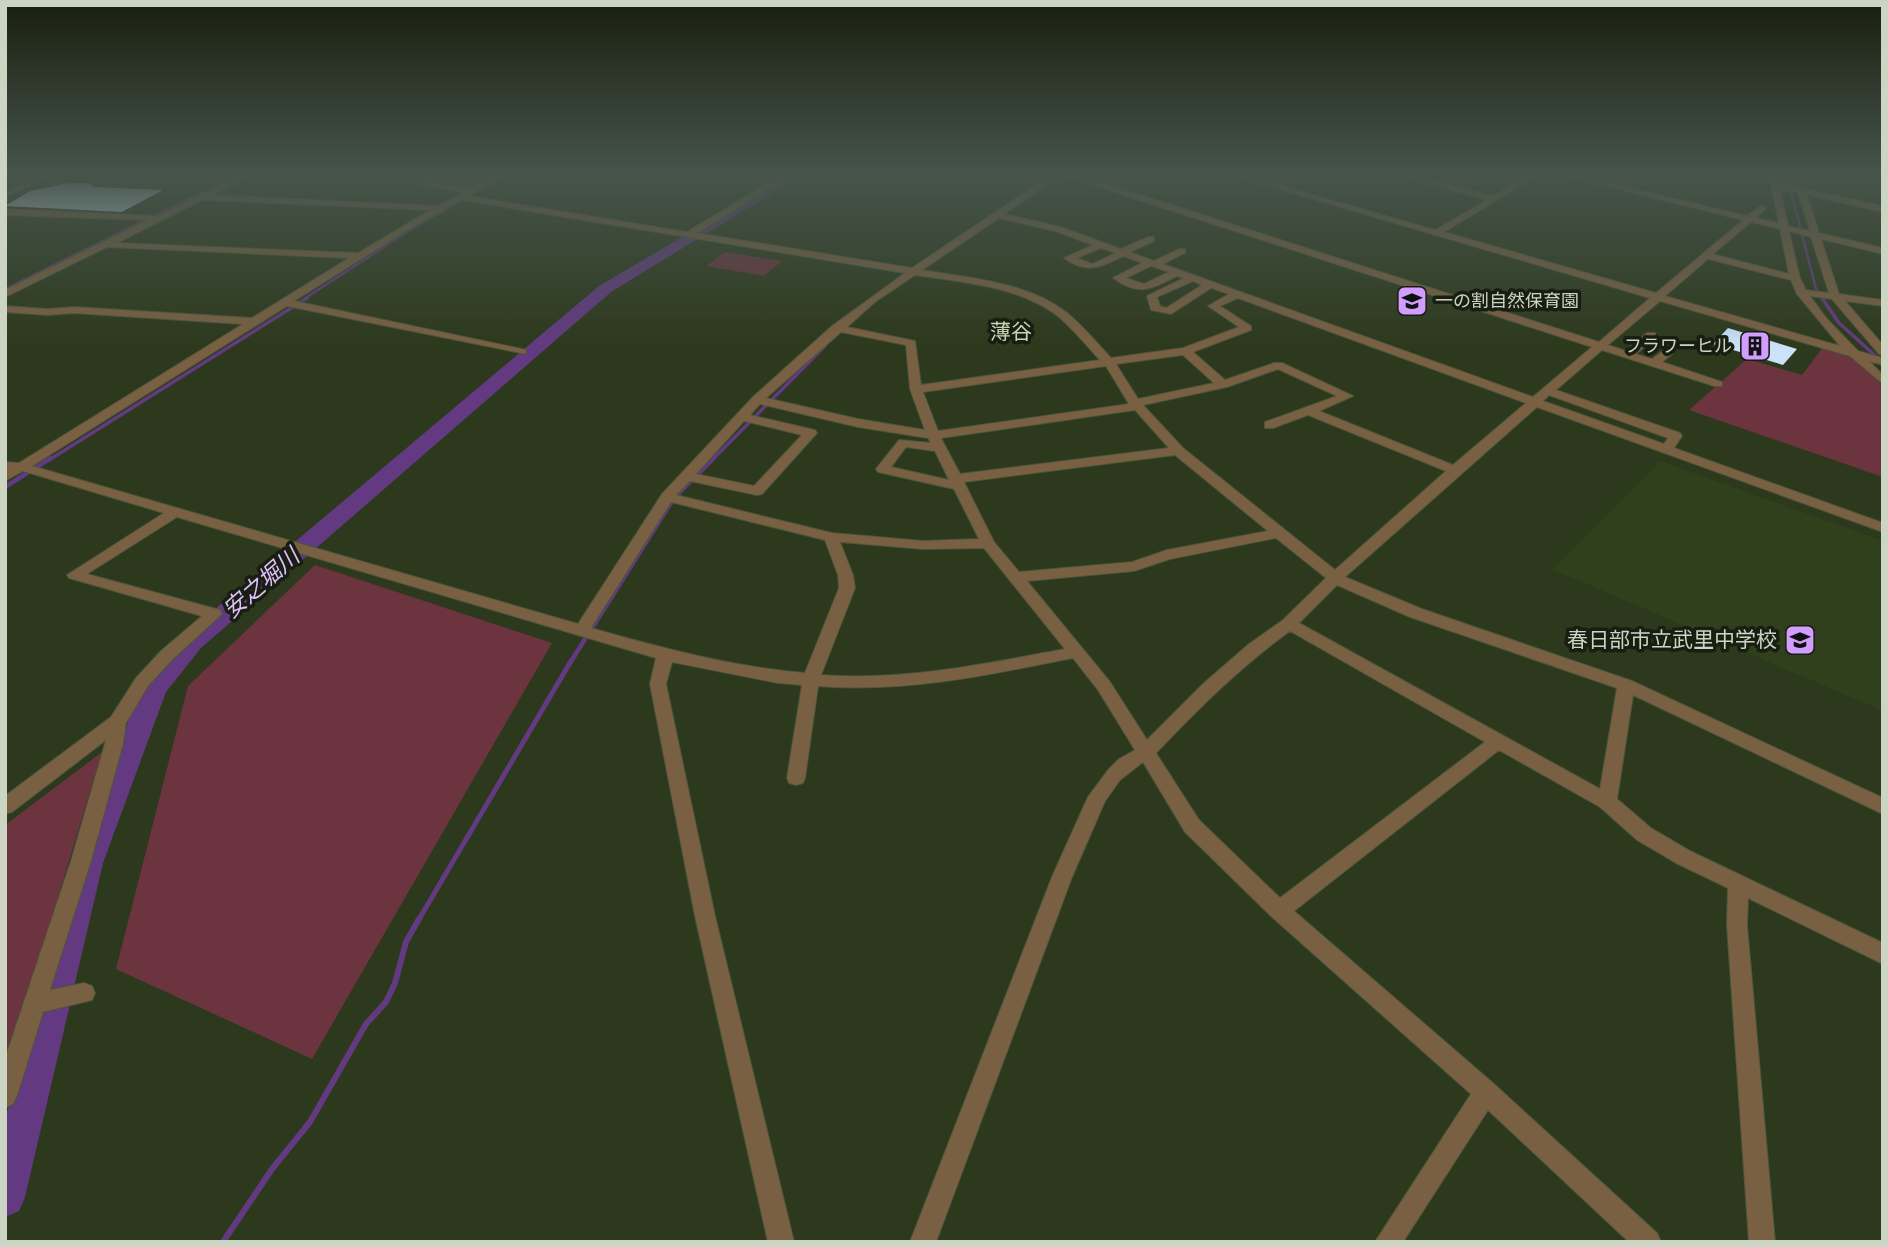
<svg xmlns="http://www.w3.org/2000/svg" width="1888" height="1247" font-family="'Source Sans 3','Noto Sans JP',sans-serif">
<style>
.built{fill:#30401c}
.green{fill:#6b343f}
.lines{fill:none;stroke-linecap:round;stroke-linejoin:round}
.stream-far4{stroke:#633a82;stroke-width:2.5}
.stream-far3{stroke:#633a82;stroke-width:3.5}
.stream-far2{stroke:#633a82;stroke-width:4.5}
.stream-far1{stroke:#633a82;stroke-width:5}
.stream{stroke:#633a82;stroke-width:6}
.river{fill:#633a82;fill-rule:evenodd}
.building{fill:#cbe2f9}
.minor-casing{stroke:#4a553a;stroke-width:2}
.minor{fill:#7a6043;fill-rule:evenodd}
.labels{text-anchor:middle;stroke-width:7;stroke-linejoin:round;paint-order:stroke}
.far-poi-label{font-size:18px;fill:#ccd5c4;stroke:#181e11;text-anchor:start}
.far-quarter-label{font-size:21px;fill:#c6d6b3;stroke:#181e11}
.poi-label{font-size:21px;fill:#ccd5c4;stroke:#181e11;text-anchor:end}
.water-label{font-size:23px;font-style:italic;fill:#dfbffc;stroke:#181e11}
</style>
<rect width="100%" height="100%" fill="#2d391c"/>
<polygon class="built" points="1660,461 1883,541 1883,711 1552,569"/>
<g class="green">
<polygon points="725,252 782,261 764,276 706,266"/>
<polygon points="1823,347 1851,355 1883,386 1883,477 1689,410 1747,359 1802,375"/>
<polygon points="315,565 552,643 312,1059 116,969 188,686"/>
<polygon points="102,752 5,1073 5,825"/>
</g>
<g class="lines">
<g class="stream-far4">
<polyline points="1786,172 1816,289 1823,299"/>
<polyline points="1047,185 1066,173"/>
<polyline points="468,196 514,172"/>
<polyline points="905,281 1037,192"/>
<polyline points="5,289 243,172"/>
<polyline points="304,299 410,230 461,201"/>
</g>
<g class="stream-far3">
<polyline points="1822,298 1839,323 1879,359"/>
<polyline points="49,460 307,298"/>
<polyline points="712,460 825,346"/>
</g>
<g class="stream-far2">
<polyline points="5,487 51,458"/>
<polyline points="570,663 674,498 714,458"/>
</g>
<polyline class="stream-far1" points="418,921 571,661"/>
<polyline class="stream" points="223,1242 272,1169 310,1122 366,1024 386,1002 395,983 406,942 419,919"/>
<polygon class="river" points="792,172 807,172 611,292 201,648 166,692 103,863 25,1197 19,1211 5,1217 5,1120 73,863 141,689 183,636 599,286"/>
</g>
<g class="building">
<polygon points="69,183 88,183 93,187 163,190 122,212 5,206 30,191"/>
<polygon points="1728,328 1797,349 1783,365 1713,344"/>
</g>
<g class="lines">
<g class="minor-casing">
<g id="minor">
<polygon points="48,172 59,172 5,197 5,192"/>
<path d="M246,172H257L213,195L439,206L463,192L419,185V181L438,172H449L431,182L470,188L500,172H510L469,196L687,232L786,172H796L697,233L912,268L1055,172H1069L1599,342L1650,298L1221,172H1234L1435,230L1487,200L1387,172H1401L1493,196L1534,172H1544L1444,232L1656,293L1743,220L1549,172H1563L1747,216L1762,205L1766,208L1756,218L1779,223L1768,172H1776L1779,183L1883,206V212L1807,195L1819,233L1883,248V254L1821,239L1839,294L1883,300V306L1845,301L1883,345V355L1879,354L1832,299L1810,296L1827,319L1858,351L1883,358V365L1869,361L1883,375V384L1850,356L1660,301L1608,345L1626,351L1647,333H1655V337L1636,354L1652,359L1664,350H1672V354L1662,362L1722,382V386H1714L1602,350L1556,390L1680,433L1682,436L1674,448L1883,523V532L1537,407L1345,577L1422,609L1632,681L1883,798V814L1633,695L1617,799L1651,828L1690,851L1883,943V964L1748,898L1747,925L1775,1242H1749L1727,925L1728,888L1676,863L1637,840L1600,807L1499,750L1294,911L1494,1084L1657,1233L1661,1242H1629L1488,1110L1403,1242H1375L1471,1094L1272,917L1185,832L1143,762L1120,780L1105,801L1072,877L936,1242H910L1052,877L1088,797L1108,770L1119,759L1135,750L1098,690L1073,658C988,675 905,693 818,686L805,778L803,783L796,785L789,783L787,778L802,685L778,683L672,662L666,684L715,916L794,1242H768L695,916L650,684L656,658L177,517L87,574L220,610L222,614L173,659L148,686L126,723L123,744L91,861L50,990L84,983L92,986L95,993L92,1000L43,1012L17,1096L13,1104L5,1108V1059L71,861L106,740L12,812L5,814V796L111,717L136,678L161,651L202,616L69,578L67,575L164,513L23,471L5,481V462L19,463L243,324L74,313L47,315L5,312V306L47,309L74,307L252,318L349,258L107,247L5,297V290L148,220L5,215V209L158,216ZM1062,175L1592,347L1533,397L1163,264L1185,253V249H1179L1154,261L1130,252L1154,241V237H1148L1121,249L1061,227L1004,214ZM1780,189L1798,193L1810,231L1788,226ZM204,199L205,200L430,210L358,253L117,243ZM461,200L905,273L832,326L753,397L662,494L578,624L32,466L287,306L526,354V350L522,349L294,301L406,231ZM999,218L1055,231L1093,245L1064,258C1088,275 1100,267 1124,256L1142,263L1113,278C1140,297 1151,289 1177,276L1184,278L1147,296L1151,310L1171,314L1211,288L1229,294L1208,306L1239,327L1183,348L1111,358C1097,343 1082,325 1066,312C1027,282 969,278 922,270ZM1751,222L1780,229L1789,274L1713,254ZM1789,231L1811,237L1829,293L1806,290L1800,278ZM1101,248L1116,253L1092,264L1077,258ZM1708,259L1791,280L1797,294L1840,346L1665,296ZM1151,266L1169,272L1144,284L1126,278ZM915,275C962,282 1020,286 1059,317C1074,330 1087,346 1100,360L921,385L915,341L847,327L875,302ZM1193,281L1202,285L1166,308L1160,306L1157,297ZM1238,298L1526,403L1453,465L1319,411L1353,396L1282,363H1274L1225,380L1193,352L1251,330V326L1220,306ZM841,332L906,345L910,389L925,430L858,419L766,398ZM1183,355L1214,383L1138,399L1116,364ZM1106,366L1129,404L938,431L923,392ZM1278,369L1337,396L1265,422V428H1273L1308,415L1446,471L1335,570L1183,448L1143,405L1227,387ZM1549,395L1668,438L1664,444L1543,401ZM760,404L858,427L928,438L931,443L899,440L876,469L878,472L954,489L979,539L923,541L832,533L676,495L690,481L757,495L762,494L817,433L815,430L750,415ZM1135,410L1169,448L960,474L941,438ZM744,421L802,435L754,486L696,474ZM906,447L935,451L949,480L891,467ZM1175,455L1268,531L1167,550L1132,562L1019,572L994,542L964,482ZM671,502L825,540L838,575L839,588L805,673C733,667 661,648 591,628ZM1276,538L1326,578L1283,620L1249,644L1204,683L1147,740L1110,682L1027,581L1134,571L1170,559ZM840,542L923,549L984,548L1065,649C984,664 904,681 821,675L855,588L853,575ZM1337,585L1410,617L1617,688L1600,789L1299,623ZM1290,631L1485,742L1280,898L1199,820L1156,753C1198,709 1240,667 1290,631Z"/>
<polygon points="1876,172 1883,172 1883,175"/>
</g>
</g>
<use href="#minor" class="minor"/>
</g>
<linearGradient id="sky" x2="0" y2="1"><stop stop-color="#191f0f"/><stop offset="0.5" stop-color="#46544b"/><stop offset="1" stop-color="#46544b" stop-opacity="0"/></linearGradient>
<rect width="1888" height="347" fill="url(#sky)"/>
<defs>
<g id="school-square" transform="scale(1.575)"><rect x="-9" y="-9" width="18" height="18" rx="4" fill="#d19dfe" stroke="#181e11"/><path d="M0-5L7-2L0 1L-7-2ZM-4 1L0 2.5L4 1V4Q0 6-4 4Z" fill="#111"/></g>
<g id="building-square" transform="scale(1.575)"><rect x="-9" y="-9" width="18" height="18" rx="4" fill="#d19dfe" stroke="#181e11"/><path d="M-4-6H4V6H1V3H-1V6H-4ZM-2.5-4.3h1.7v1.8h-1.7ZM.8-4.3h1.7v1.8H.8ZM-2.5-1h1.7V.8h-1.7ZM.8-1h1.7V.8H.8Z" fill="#111"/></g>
</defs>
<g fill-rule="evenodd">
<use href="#school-square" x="1412" y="301"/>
<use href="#building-square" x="1755" y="346"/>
<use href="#school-square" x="1800" y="640"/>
</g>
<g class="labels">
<g class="far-poi-label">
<text x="1435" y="307">一の割自然保育園</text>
<text x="1732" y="352" text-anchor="end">フラワーヒル</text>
</g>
<g class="far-quarter-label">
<text x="1011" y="339">薄谷</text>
</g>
<g class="poi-label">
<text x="1777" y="647">春日部市立武里中学校</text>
</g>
<g class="water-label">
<text transform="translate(261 583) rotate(-41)" y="8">安之堀川</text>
</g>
</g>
<rect width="1888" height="1247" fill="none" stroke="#ccd5c4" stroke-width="14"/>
</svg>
